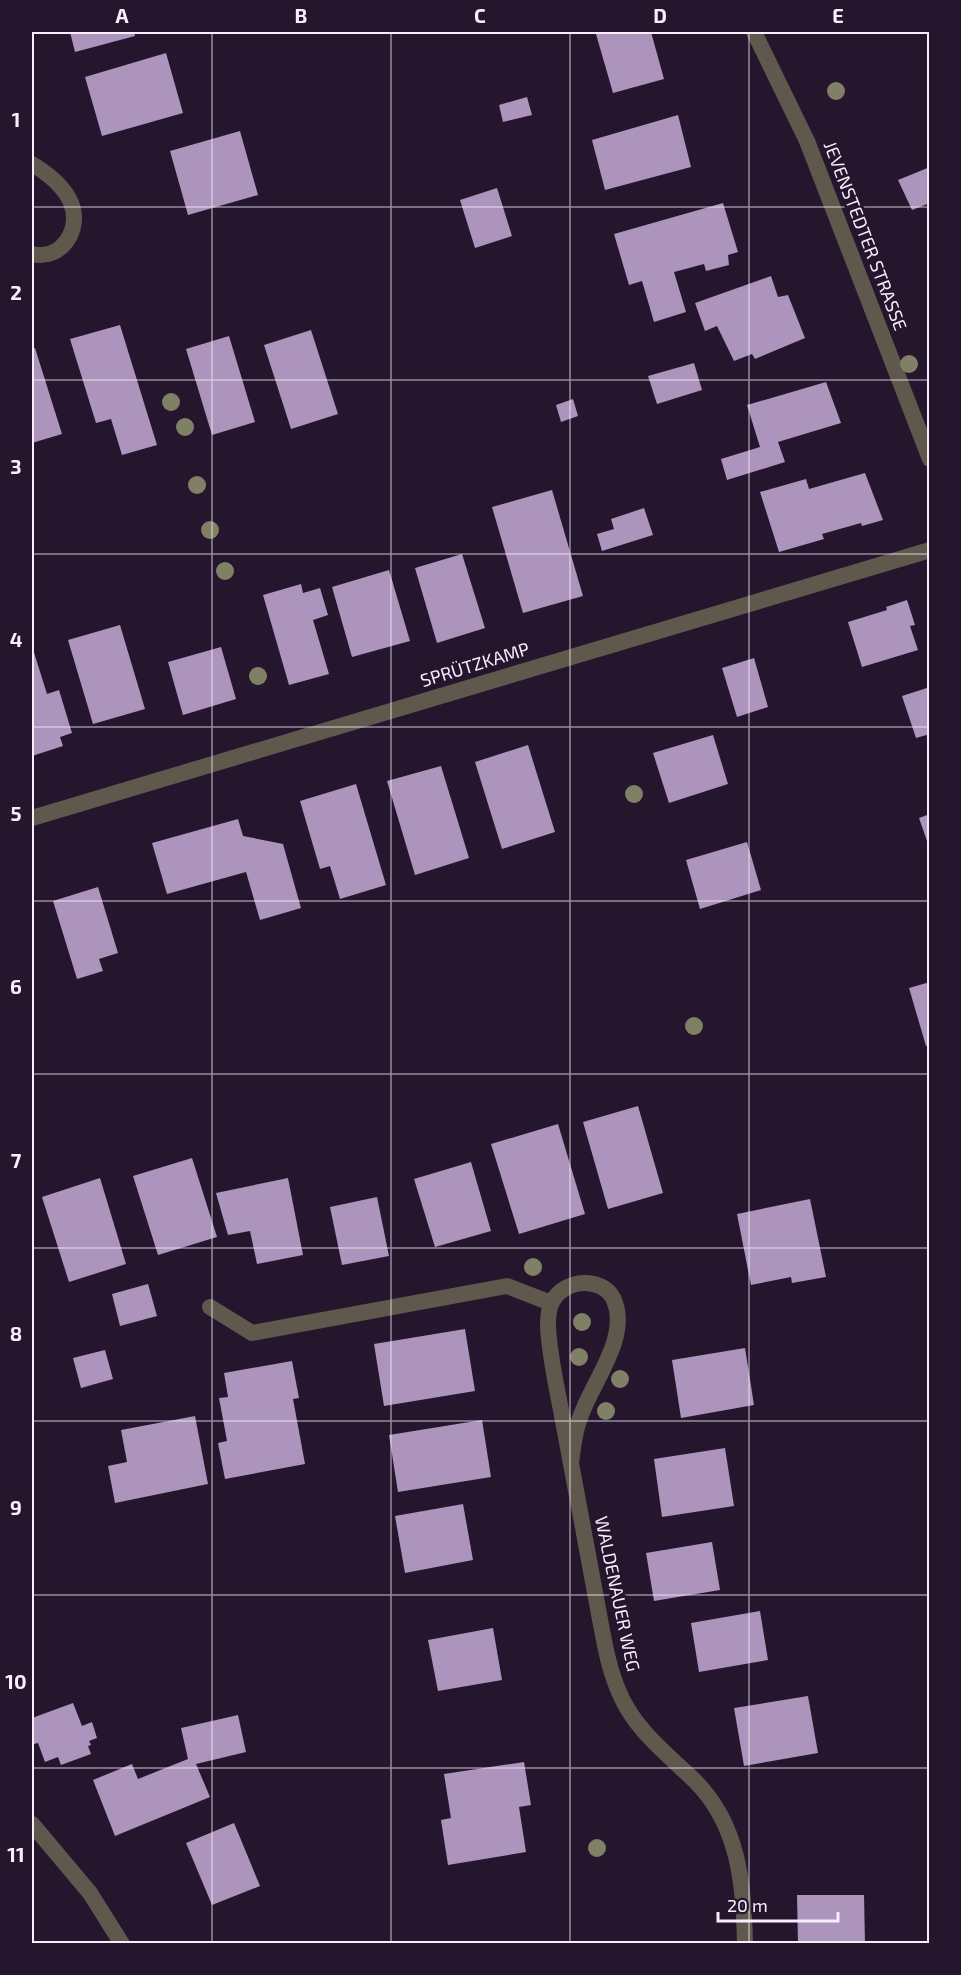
<svg xmlns="http://www.w3.org/2000/svg" width="961" height="1975" font-family="'Exo 2',sans-serif">
<style>
.building{fill:#ac94bc}
.lines{fill:none;stroke-linecap:round;stroke-linejoin:round}
.minor{stroke:#5e594c;stroke-width:16}
.tree{fill:#7f8065}
.grid{fill:none;stroke:#f8eefe;stroke-width:1.5;stroke-opacity:0.55}
.labels{text-anchor:middle;stroke-width:6;stroke-linejoin:round;paint-order:stroke}
.street-label{font-size:18px;fill:#f8eefe;stroke:#25162d}
.neatline{fill:none;stroke:#f8eefe;stroke-width:2}
.grid-label{font-size:20px;text-anchor:middle;font-weight:bold;fill:#f8eefe}
</style>
<rect width="100%" height="100%" fill="#25162d"/>
<g class="building">
<polygon points="70,32 134,32 135,36 75,52"/>
<polygon points="605,32 651,32 664,79 613,93 596,34"/>
<polygon points="166,53 183,113 102,136 85,77"/>
<polygon points="527,97 532,115 503,122 499,105"/>
<polygon points="678,115 691,167 605,190 592,140"/>
<polygon points="240,131 258,195 188,215 170,151"/>
<polygon points="930,167 930,203 912,210 898,180"/>
<polygon points="497,188 512,236 475,248 460,200"/>
<polygon points="723,203 738,252 728,255 729,265 706,271 704,264 674,272 686,312 654,322 642,281 629,285 614,234"/>
<polygon points="771,276 778,297 788,295 805,338 755,359 752,354 734,361 717,326 705,331 695,303"/>
<polygon points="120,325 157,445 122,455 111,419 96,423 70,339"/>
<polygon points="311,330 338,414 291,429 264,345"/>
<polygon points="229,336 255,422 212,435 186,349"/>
<polygon points="35,348 62,434 32,443 32,349"/>
<polygon points="694,363 702,390 657,404 648,376"/>
<polygon points="826,382 841,423 778,442 785,462 727,480 721,459 760,447 747,405"/>
<polygon points="573,399 578,416 561,422 556,405"/>
<polygon points="865,473 883,520 862,526 861,523 822,534 824,539 779,552 760,492 806,479 809,489"/>
<polygon points="552,490 583,596 523,613 492,507"/>
<polygon points="644,508 653,535 602,551 597,534 614,529 611,519"/>
<polygon points="462,554 485,628 437,643 415,568"/>
<polygon points="389,570 410,641 352,657 332,587"/>
<polygon points="301,584 303,593 320,588 328,615 313,620 329,674 289,685 263,595"/>
<polygon points="907,600 915,625 910,626 918,650 862,667 848,622 887,610 886,607"/>
<polygon points="120,625 145,709 93,724 68,640"/>
<polygon points="32,646 47,694 59,690 72,733 60,737 63,746 32,756"/>
<polygon points="221,647 236,699 183,715 168,662"/>
<polygon points="754,658 768,707 737,717 722,668"/>
<polygon points="930,687 930,734 916,738 902,696"/>
<polygon points="713,735 728,784 669,803 653,753"/>
<polygon points="528,745 555,832 502,849 475,762"/>
<polygon points="441,766 469,858 415,875 387,781"/>
<polygon points="356,784 386,885 340,899 330,866 320,869 300,801"/>
<polygon points="930,814 930,840 927,841 919,818"/>
<polygon points="238,819 243,836 283,844 301,908 260,920 246,872 167,894 152,843"/>
<polygon points="747,842 761,890 700,909 686,860"/>
<polygon points="98,887 118,953 99,959 103,971 77,979 53,901"/>
<polygon points="930,982 930,1045 926,1046 909,988"/>
<polygon points="638,1106 663,1193 608,1209 583,1122"/>
<polygon points="558,1124 585,1214 519,1234 491,1144"/>
<polygon points="192,1158 217,1237 158,1255 133,1176"/>
<polygon points="471,1162 491,1231 435,1247 414,1179"/>
<polygon points="100,1178 126,1264 69,1282 42,1197"/>
<polygon points="288,1178 303,1255 257,1264 250,1231 228,1235 216,1193"/>
<polygon points="377,1197 389,1256 342,1265 330,1207"/>
<polygon points="810,1199 826,1277 792,1283 791,1277 751,1285 737,1214"/>
<polygon points="148,1284 157,1316 120,1326 112,1294"/>
<polygon points="465,1329 475,1391 384,1406 374,1344"/>
<polygon points="745,1348 754,1405 681,1418 672,1360"/>
<polygon points="105,1350 113,1379 81,1388 73,1358"/>
<polygon points="292,1361 299,1398 293,1399 305,1464 225,1479 218,1443 227,1441 219,1398 228,1397 224,1373"/>
<polygon points="195,1416 208,1484 115,1503 108,1466 127,1462 121,1430"/>
<polygon points="482,1420 491,1477 398,1492 389,1435"/>
<polygon points="725,1448 734,1506 662,1517 654,1459"/>
<polygon points="463,1504 473,1560 405,1573 395,1516"/>
<polygon points="712,1542 720,1590 654,1601 646,1553"/>
<polygon points="760,1611 768,1660 699,1672 691,1623"/>
<polygon points="493,1628 502,1680 438,1691 428,1640"/>
<polygon points="808,1696 818,1753 744,1766 734,1708"/>
<polygon points="73,1703 82,1726 92,1722 97,1738 89,1741 91,1745 88,1746 91,1754 61,1765 58,1757 45,1762 38,1743 34,1744 32,1737 32,1718"/>
<polygon points="238,1715 246,1752 196,1764 210,1797 115,1836 93,1780 132,1764 138,1779 188,1759 181,1728"/>
<polygon points="524,1762 531,1805 519,1807 526,1852 448,1865 441,1820 451,1818 444,1774"/>
<polygon points="234,1823 260,1886 212,1905 186,1843"/>
<polygon points="797,1895 864,1895 865,1944 798,1944"/>
</g>
<g class="lines">
<g class="minor">
<polyline points="754,32 807,141 930,459"/>
<path d="M32,164C47,173 64,186 71,203C82,230 61,261 32,254"/>
<polyline points="32,818 930,550"/>
<polyline points="210,1307 252,1333 507,1286 551,1303"/>
<path d="M571,1463C573,1449 574,1434 579,1421C590,1384 632,1337 613,1298C608,1288 598,1284 587,1283C573,1282 558,1290 552,1302C549,1308 548,1319 548,1325C549,1352 555,1379 560,1405C567,1442 574,1479 581,1517C587,1549 593,1582 599,1614C604,1640 608,1667 619,1692C634,1729 667,1754 695,1781C739,1825 744,1885 745,1944"/>
<polyline points="32,1824 90,1893 122,1944"/>
</g>
</g>
<g class="tree">
<circle cx="836" cy="91" r="9"/>
<circle cx="909" cy="364" r="9"/>
<circle cx="171" cy="402" r="9"/>
<circle cx="185" cy="427" r="9"/>
<circle cx="197" cy="485" r="9"/>
<circle cx="210" cy="530" r="9"/>
<circle cx="225" cy="571" r="9"/>
<circle cx="258" cy="676" r="9"/>
<circle cx="634" cy="794" r="9"/>
<circle cx="694" cy="1026" r="9"/>
<circle cx="533" cy="1267" r="9"/>
<circle cx="582" cy="1322" r="9"/>
<circle cx="579" cy="1357" r="9"/>
<circle cx="620" cy="1379" r="9"/>
<circle cx="606" cy="1411" r="9"/>
<circle cx="597" cy="1848" r="9"/>
</g>
<path class="grid" d="M212,32V1944M391,32V1944M570,32V1944M749,32V1944M32,207H930M32,380H930M32,554H930M32,727H930M32,901H930M32,1074H930M32,1248H930M32,1421H930M32,1595H930M32,1768H930"/>
<g class="labels">
<g class="street-label">
<text transform="translate(865 236) rotate(69)" y="6">JEVENSTEDTER STRASSE</text>
<text transform="translate(475 665) rotate(-17)" y="6">SPRÜTZKAMP</text>
<text transform="translate(617 1594) rotate(78)" y="6">WALDENAUER WEG</text>
</g>
</g>
<rect width="961" height="1975" fill="none" stroke="#25162d" stroke-width="66"/>
<path d="M718 1912v9h120v-9" fill="none" stroke="#f8eefe" stroke-width="3"/>
<text x="727" y="1912" font-size="18" fill="#f8eefe" stroke="#25162d" stroke-width="4.5" paint-order="stroke">20 m</text>
<rect x="33" y="33" width="895" height="1909" class="neatline"/>
<g class="grid-label">
<text x="122" y="23">A</text>
<text x="301" y="23">B</text>
<text x="480" y="23">C</text>
<text x="660" y="23">D</text>
<text x="838" y="23">E</text>
<text x="16" y="127">1</text>
<text x="16" y="300">2</text>
<text x="16" y="474">3</text>
<text x="16" y="647">4</text>
<text x="16" y="821">5</text>
<text x="16" y="994">6</text>
<text x="16" y="1168">7</text>
<text x="16" y="1341">8</text>
<text x="16" y="1515">9</text>
<text x="16" y="1689">10</text>
<text x="16" y="1862">11</text>
</g>
</svg>
